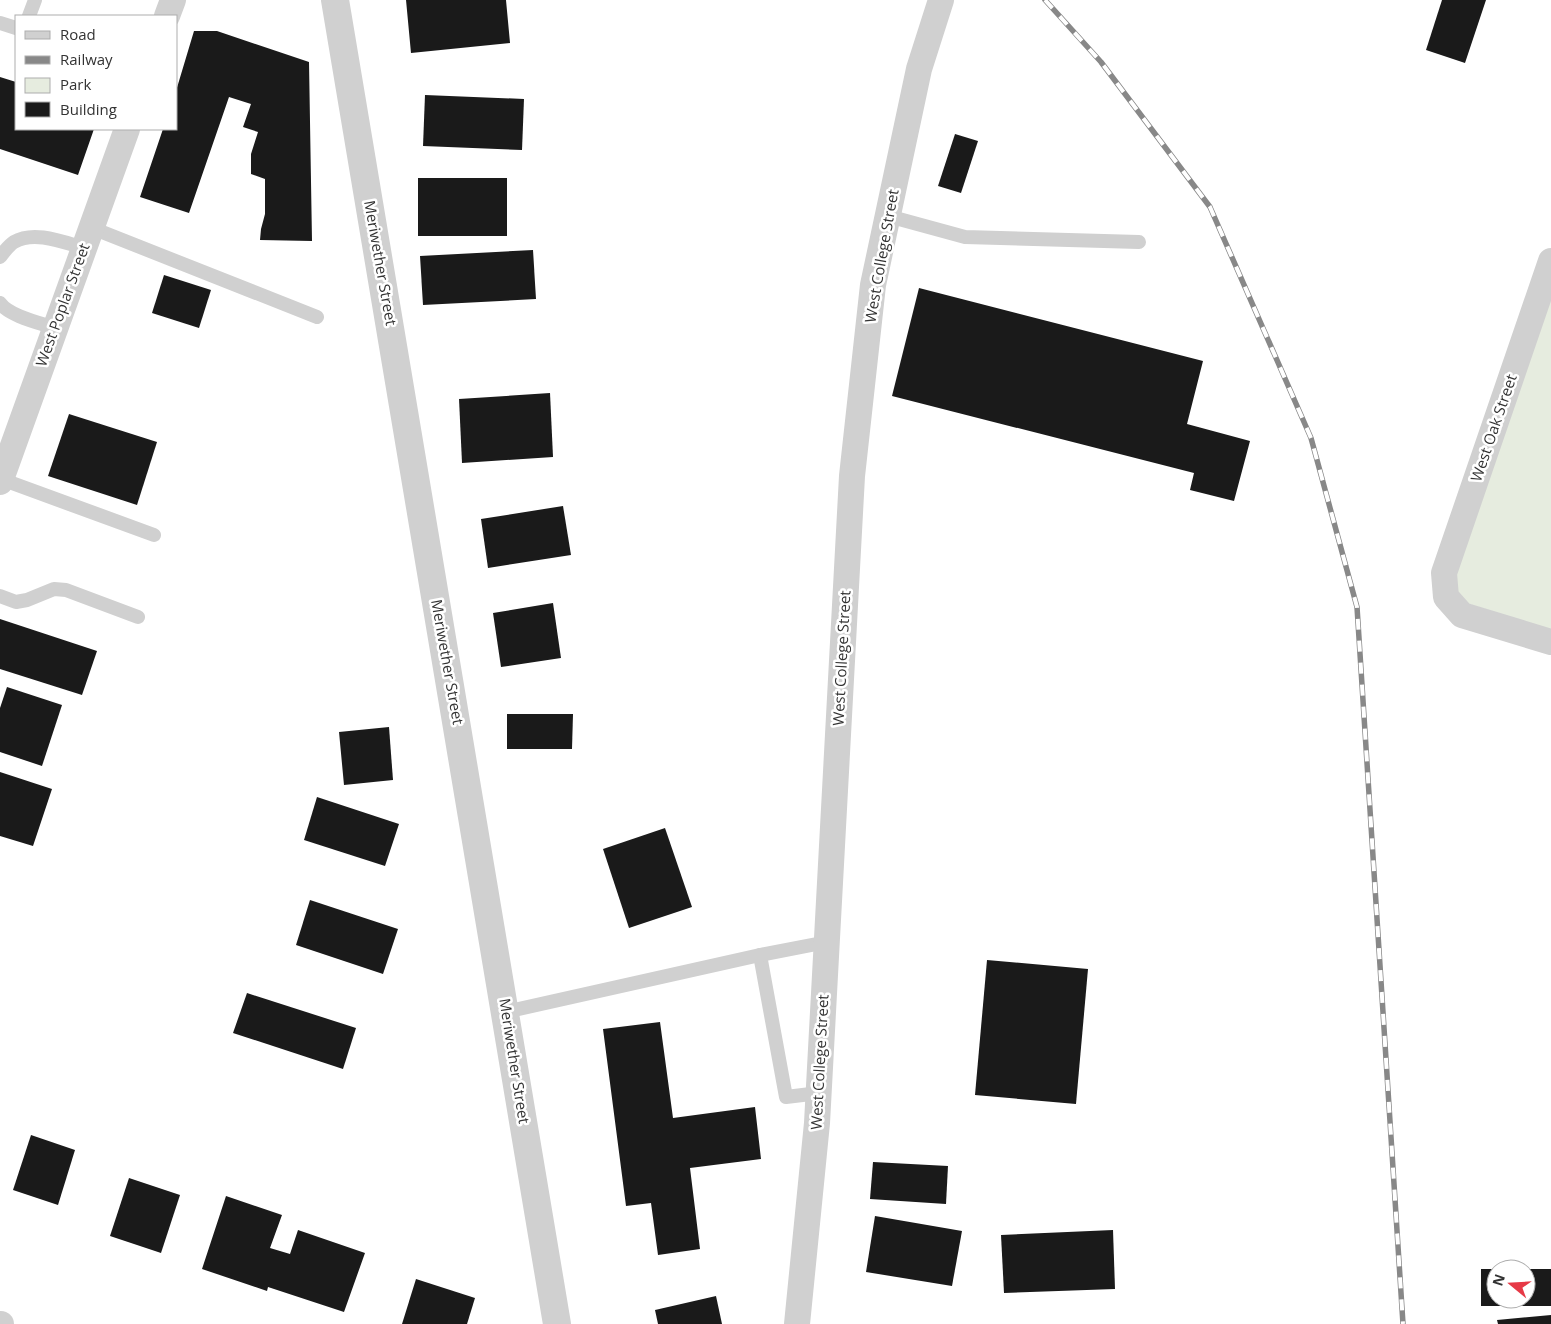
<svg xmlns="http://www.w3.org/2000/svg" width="1551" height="1324" font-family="'Open Sans',sans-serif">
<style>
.green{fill:#e6ecdf}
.building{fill:#1a1a1a}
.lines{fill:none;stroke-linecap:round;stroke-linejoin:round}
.service{stroke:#d0d0d0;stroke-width:14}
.minor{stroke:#d0d0d0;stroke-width:26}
.tertiary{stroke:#d0d0d0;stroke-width:28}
.rail-casing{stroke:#888;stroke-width:5.5}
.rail{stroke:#fff;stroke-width:4;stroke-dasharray:11;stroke-linecap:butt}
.labels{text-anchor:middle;stroke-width:5;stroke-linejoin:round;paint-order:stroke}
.street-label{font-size:15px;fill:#333;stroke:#fff}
</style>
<rect width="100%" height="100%" fill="#fff"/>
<polygon class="green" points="1551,268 1551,630 1444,596"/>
<g class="building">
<polygon points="406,0 506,0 510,43 411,53"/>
<polygon points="1442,0 1486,0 1465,63 1426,50"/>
<polygon points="194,31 217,31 309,62 312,241 260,240 261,229 265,214 265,179 251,174 251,154 258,132 243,127 251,104 229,97 189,213 140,197 163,129 176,129 176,91"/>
<polygon points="0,77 16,82 16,129 94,129 78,175 0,149"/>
<polygon points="425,95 524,99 522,150 423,146"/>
<polygon points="955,134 978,141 961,193 938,186"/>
<rect x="418" y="178" width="89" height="58"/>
<polygon points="533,250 536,299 423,305 420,256"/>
<polygon points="164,275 211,290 199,328 152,313"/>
<polygon points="919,288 1203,361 1187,424 1250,441 1234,501 1190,490 1194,473 892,396"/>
<polygon points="550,393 553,457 462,463 459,399"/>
<polygon points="69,414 157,442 137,505 48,476"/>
<polygon points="563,506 571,555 488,568 481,519"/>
<polygon points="553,603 561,658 501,667 493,613"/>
<polygon points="0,619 97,651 82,695 0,669"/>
<polygon points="7,687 62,705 42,766 0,752 0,708"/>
<polygon points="507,714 573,714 572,749 507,749"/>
<polygon points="389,727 393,780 344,785 339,732"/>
<polygon points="0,772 52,789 33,846 0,836"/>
<polygon points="317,797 399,824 385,866 304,840"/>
<polygon points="665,828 692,907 629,928 603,849"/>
<polygon points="310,900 398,929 383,974 296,945"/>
<polygon points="987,960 1088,969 1076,1104 975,1095"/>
<polygon points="247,993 356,1028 343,1069 233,1033"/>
<polygon points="660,1022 673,1118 755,1107 761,1159 690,1168 700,1249 658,1255 651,1203 626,1206 603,1029"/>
<polygon points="31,1135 75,1150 58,1205 13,1190"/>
<polygon points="873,1162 948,1166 946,1204 870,1199"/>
<polygon points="129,1178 180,1195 161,1253 110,1236"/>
<polygon points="226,1196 282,1215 270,1248 290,1254 298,1230 365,1253 344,1312 268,1287 267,1291 202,1269"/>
<polygon points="875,1216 962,1231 952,1286 866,1272"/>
<polygon points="1113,1230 1115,1289 1004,1293 1001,1235"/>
<polygon points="1481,1269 1496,1269 1496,1299 1526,1299 1526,1269 1551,1269 1551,1306 1481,1306"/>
<polygon points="416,1279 475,1298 467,1324 402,1324"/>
<polygon points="716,1296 722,1324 658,1324 655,1310"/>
<polygon points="1551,1315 1551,1324 1498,1324 1497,1320"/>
</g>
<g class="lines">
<g class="service">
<polyline points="29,16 35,0"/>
<polyline points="0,23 16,28"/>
<polyline points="888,216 965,237 1139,242"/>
<polyline points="92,228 317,317"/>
<path d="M0,257C4,252 8,246 14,242C34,230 63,242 84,248"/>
<path d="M0,303C9,316 40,323 55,328"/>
<polyline points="1,479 154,535"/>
<polyline points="0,596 16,602 27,600 54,589 66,590 138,617"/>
<polyline points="760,955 786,1097 819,1093"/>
<polyline points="505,1012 760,955 827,942"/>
</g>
<g class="minor">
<polyline points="167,16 173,0"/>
<polyline points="1551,261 1444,573 1446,597 1462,615 1551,642"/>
<polyline points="0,482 127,129"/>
<polyline points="0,1324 1,1324"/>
<polyline points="797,1324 817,1123 852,476 873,285 919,69 941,0"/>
</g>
<polyline class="tertiary" points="335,0 557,1324"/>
<g class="rail-casing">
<polyline id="rail" points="1045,0 1101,62 1210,207 1311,438 1357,607 1403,1324"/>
</g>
<use href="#rail" class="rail"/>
</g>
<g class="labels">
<g class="street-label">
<text transform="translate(882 256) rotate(-80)" y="5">West College Street</text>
<text transform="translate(380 263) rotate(80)" y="5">Meriwether Street</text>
<text transform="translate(63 305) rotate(-70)" y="5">West Poplar Street</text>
<text transform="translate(1494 428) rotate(-71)" y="5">West Oak Street</text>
<text transform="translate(842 658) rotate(-87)" y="5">West College Street</text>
<text transform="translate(447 662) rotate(80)" y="5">Meriwether Street</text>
<text transform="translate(514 1061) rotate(81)" y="5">Meriwether Street</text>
<text transform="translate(820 1062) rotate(-87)" y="5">West College Street</text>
</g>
</g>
<rect x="15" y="15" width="162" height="115" fill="#ffffff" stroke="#adadad"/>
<rect x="25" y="31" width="25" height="8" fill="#d0d0d0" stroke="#adadad"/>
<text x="60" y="40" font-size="15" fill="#333333">Road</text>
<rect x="25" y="56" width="25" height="8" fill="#888888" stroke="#adadad"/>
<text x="60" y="65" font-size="15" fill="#333333">Railway</text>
<rect x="25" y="78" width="25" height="15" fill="#e6ecdf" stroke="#adadad"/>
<text x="60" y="90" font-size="15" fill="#333333">Park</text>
<rect x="25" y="102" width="25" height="15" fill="#1a1a1a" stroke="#adadad"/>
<text x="60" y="115" font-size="15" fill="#333333">Building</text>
<g transform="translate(1511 1284) rotate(288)"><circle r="24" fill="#ffffff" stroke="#adadad"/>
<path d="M0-4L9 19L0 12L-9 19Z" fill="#e63946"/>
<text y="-8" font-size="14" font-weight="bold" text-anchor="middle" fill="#333333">N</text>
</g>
</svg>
